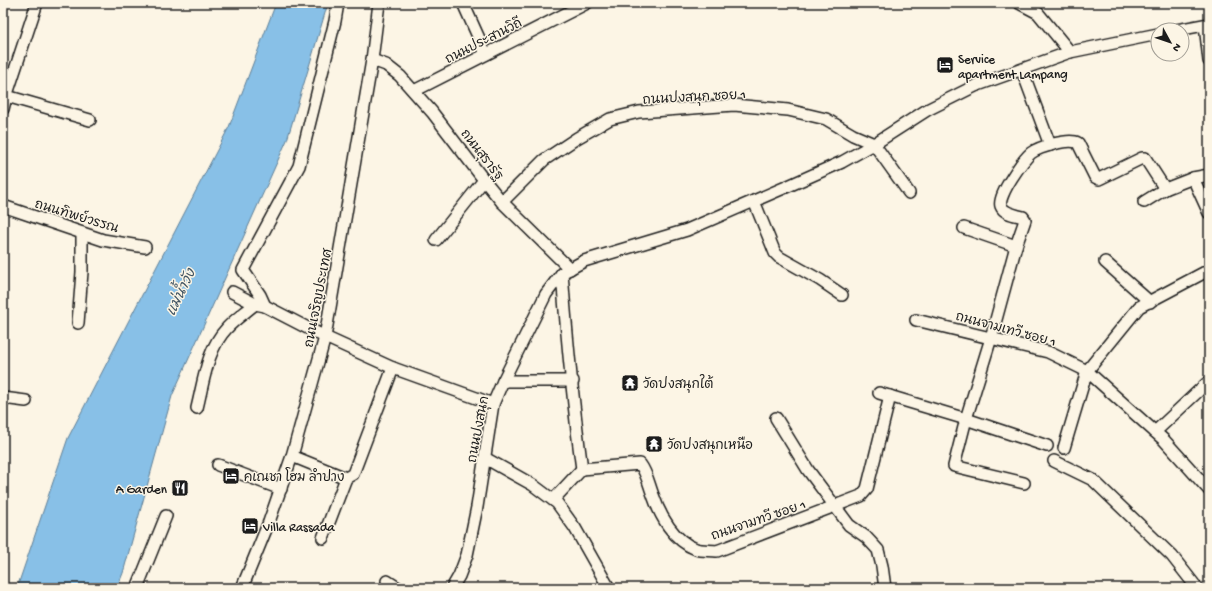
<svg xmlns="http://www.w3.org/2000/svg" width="1212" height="591" font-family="'Gochi Hand','Playpen Sans Thai',sans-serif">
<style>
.water{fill:#88c0e7;stroke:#5d7e96}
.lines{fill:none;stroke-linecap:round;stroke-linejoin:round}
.street-casing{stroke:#1c1c1c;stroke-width:14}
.street{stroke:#fcf5e5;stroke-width:11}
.labels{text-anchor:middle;stroke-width:3;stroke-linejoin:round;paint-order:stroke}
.street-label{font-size:13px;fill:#1c1c1c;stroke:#fcf5e5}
.poi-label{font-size:13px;fill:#1c1c1c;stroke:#fcf5e5;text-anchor:start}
.water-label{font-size:14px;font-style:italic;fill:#425563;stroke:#fcf5e5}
</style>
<rect width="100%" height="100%" fill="#fcf5e5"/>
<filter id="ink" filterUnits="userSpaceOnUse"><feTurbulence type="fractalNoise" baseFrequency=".025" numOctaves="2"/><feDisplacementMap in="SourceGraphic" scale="8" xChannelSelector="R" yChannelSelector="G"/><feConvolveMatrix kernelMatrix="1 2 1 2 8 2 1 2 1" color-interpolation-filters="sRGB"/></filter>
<g filter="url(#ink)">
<polygon class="water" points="276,3 328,3 287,140 172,396 123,573 117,588 17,588 68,438 229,127"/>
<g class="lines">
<g class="street-casing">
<g id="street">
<polyline points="463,3 486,54"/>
<polyline points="1019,3 1038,13 1070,52"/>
<polyline points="1205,25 1209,61"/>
<polyline points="1177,30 1209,24"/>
<polyline points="372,60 386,65 400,76 432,112 484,180 502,202 570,269"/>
<polyline points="1022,70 1050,145"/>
<polyline points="414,91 587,3"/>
<polyline points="3,95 90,120"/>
<polyline points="3,109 6,97 37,3"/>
<polyline points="1193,178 1209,213"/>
<polyline points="754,201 775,253 779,257 820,280 842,295"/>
<polyline points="502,202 544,160 577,138 610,119 639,112 734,105 788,110 826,119 853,135 874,144 909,193"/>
<polyline points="1144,202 1165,189 1193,178 1209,175"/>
<polyline points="3,206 103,240 145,247"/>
<polyline points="964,228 1016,246 991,338 966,419 954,466 1024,483"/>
<polyline points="436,240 484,180"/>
<path d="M1016,246L1025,220L1023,217C1017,215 1004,214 1001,206C997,196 1023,160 1031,153C1039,147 1069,138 1078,143L1095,177L1099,179L1142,158H1145L1165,189"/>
<polyline points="1105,262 1150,302"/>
<path d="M562,273C567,339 573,404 582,469"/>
<polyline points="232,292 255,304 265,306 325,337 393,368 493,404"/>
<polyline points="265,306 260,295 243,270 299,166 335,21 338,3"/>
<polyline points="916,320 1048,352 1087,371 1164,440 1209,490"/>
<polyline points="78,323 82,272 82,233"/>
<polyline points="503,381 573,381"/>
<polyline points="879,393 966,419 1047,446"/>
<polyline points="3,398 26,401"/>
<path d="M197,408C204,380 207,349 227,328C235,319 246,312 255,304"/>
<polyline points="776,418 808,470 849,525 866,537 878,550 882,566 885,588"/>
<polyline points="1155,432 1207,383"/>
<polyline points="1064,448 1087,371 1139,307 1209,270"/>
<polyline points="292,456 346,478"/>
<polyline points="485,458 533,485 557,503 575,528 609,588"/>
<polyline points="1054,461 1093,480 1172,556 1197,588"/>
<polyline points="218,465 281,489"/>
<path d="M582,469L640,464C647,473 649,485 653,495C660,516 674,541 696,549C702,551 711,550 717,551L861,496L867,489L890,396"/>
<polyline points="553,500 582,469"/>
<polyline points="323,538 346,478 353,474 393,368"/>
<polyline points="387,581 398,588"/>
<polyline points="137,588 166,516"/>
<polyline points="242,588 269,522 292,456 325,337 372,60 379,3"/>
<polyline points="452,588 459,576 467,555 477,507 493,404 503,381 546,294 562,273 584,261 687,230 786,187 842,162 874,144 927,110 975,86 1070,52 1158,34"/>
</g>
</g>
<use href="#street" class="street"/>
</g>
</g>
<defs>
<g id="hotel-square" transform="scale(0.9)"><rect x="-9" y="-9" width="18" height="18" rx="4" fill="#1c1c1c" stroke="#fcf5e5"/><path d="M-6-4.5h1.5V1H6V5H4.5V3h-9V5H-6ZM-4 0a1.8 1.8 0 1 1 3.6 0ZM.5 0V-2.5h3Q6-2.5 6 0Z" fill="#fff"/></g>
<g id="temple-square" transform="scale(0.9)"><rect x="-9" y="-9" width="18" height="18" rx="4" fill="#1c1c1c" stroke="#fcf5e5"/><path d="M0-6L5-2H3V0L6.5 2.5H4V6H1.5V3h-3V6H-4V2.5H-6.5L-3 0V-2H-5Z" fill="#fff"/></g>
<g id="restaurant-square" transform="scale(0.9)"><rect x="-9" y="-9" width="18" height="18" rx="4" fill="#1c1c1c" stroke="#fcf5e5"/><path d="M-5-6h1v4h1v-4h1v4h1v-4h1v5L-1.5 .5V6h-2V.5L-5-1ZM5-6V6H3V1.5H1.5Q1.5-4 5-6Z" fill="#fff"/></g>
</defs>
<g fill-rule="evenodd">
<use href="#hotel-square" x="945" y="65"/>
<use href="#temple-square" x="630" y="383"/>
<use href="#temple-square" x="654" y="444"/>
<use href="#hotel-square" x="231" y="476"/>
<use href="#restaurant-square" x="180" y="488"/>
<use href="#hotel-square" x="250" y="526"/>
</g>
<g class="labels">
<g class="street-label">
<text transform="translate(483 40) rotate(-27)" y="5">ถนนประสานวิถี</text>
<text transform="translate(694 96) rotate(-3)" y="5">ถนนปงสนุก ซอย 1</text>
<text transform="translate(483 154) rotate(52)" y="5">ถนนสุรารัฐ</text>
<text transform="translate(77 215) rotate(17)" y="5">ถนนทิพย์วรรณ</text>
<text transform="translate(317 298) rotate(-79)" y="5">ถนนเจริญประเทศ</text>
<text transform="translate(1006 328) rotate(15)" y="5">ถนนจามเทวี ซอย 1</text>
<text transform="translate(477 429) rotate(-79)" y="5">ถนนปงสนุก</text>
<text transform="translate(758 519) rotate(-19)" y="5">ถนนจามทวี ซอย 1</text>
</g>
<g class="poi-label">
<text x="958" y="63">Service<tspan x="958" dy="15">apartment Lampang</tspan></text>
<text x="643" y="388">วัดปงสนุกใต้</text>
<text x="667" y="449">วัดปงสนุกเหนือ</text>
<text x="244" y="481">คเณชา โฮม ลำปาง</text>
<text x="167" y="493" text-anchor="end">A Garden</text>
<text x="263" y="531">Villa Rassada</text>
</g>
<g class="water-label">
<text transform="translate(180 292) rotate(-64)" y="5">แม่น้ำวัง</text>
</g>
</g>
<rect width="1212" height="591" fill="none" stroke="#fcf5e5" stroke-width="16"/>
<rect x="8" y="8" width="1196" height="575" fill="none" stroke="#1c1c1c" stroke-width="1.5" filter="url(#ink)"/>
<g transform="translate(1170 42) rotate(130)"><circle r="19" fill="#fcf5e5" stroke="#a29e95"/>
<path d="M0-3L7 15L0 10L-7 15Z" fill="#1c1c1c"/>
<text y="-6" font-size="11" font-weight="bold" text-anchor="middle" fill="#1c1c1c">N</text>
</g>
</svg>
